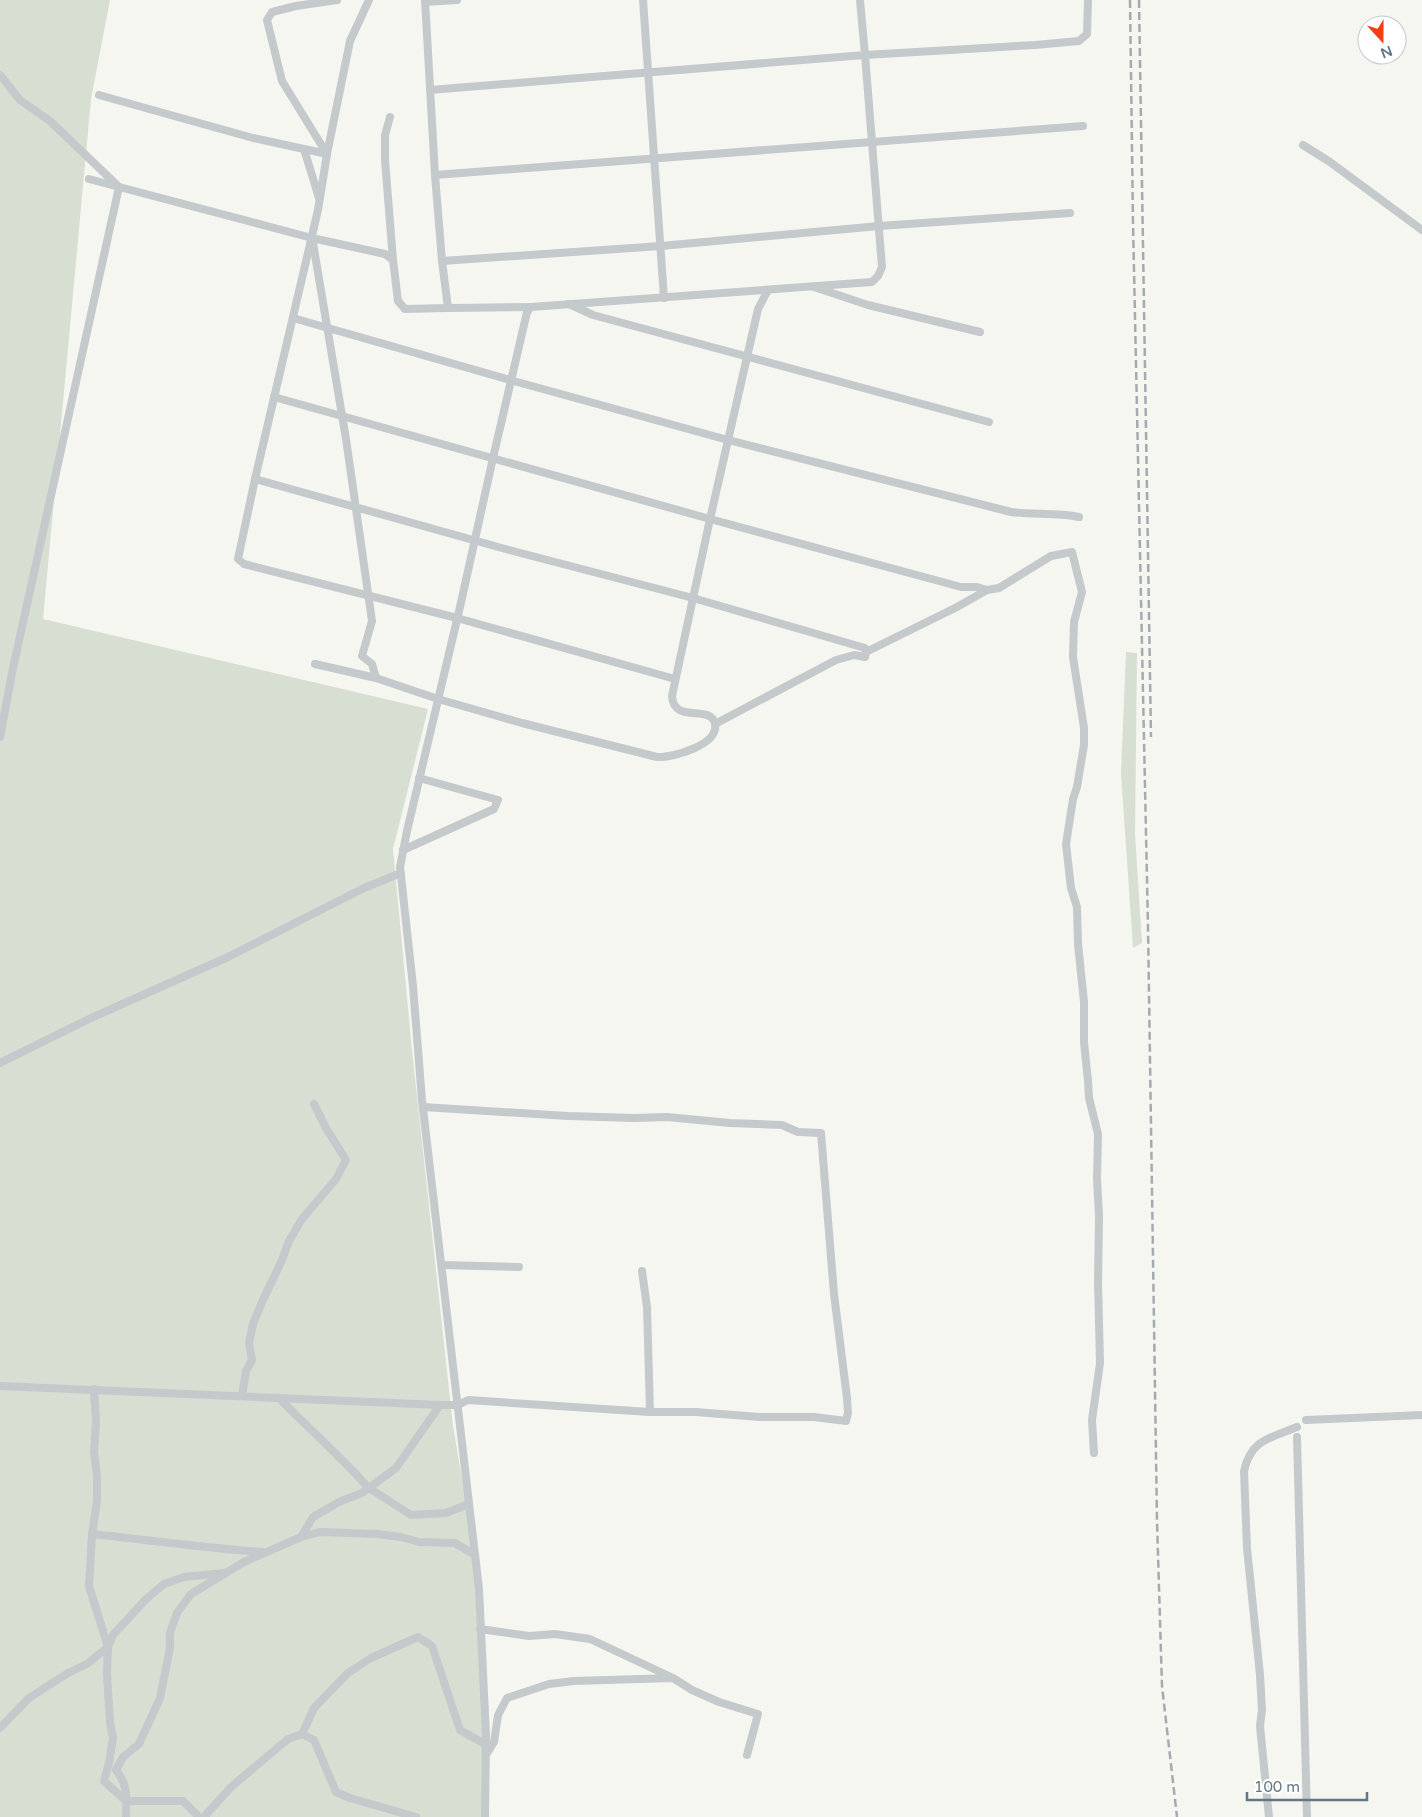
<svg xmlns="http://www.w3.org/2000/svg" width="1422" height="1817" font-family="'Varela Round',sans-serif">
<style>
.green{fill:#d7ded2}
.lines{fill:none;stroke-linecap:round;stroke-linejoin:round}
.minor{stroke:#c4c9cb;stroke-width:8}
.rail{stroke:#a4abb0;stroke-width:2.5;stroke-dasharray:8 4;stroke-linecap:butt}
.minor-bridge{stroke:#c4c9cb;stroke-width:8}
</style>
<rect width="100%" height="100%" fill="#f6f6f1"/>
<g class="green">
<polygon points="0,0 110,0 91,99 43,619 428,709 393,849 412,1050 453,1426 475,1555 482,1706 485,1817 0,1817"/>
<polygon points="1126,652 1137,653 1135,834 1142,943 1133,948 1121,773"/>
</g>
<g class="lines">
<g class="minor">
<polyline points="337,0 296,6 272,12 267,20 282,81 327,154 318,210 255,479 238,559 244,564 457,618 675,679"/>
<polyline points="425,0 435,175 442,261 448,308 531,307"/>
<polyline points="643,0 664,298"/>
<polyline points="425,2 457,0"/>
<polyline points="0,75 20,100 50,121 119,187 13,668 0,737"/>
<polyline points="430,90 865,55 860,0"/>
<polyline points="99,95 253,138 327,154 350,41 369,0"/>
<polyline points="390,117 385,135 385,160 393,260"/>
<polyline points="1303,145 1330,162 1422,230"/>
<polyline points="304,149 319,198"/>
<polyline points="435,175 1083,126"/>
<polyline points="89,179 312,238 385,254 393,260 398,301 405,309 448,308"/>
<polyline points="313,243 346,439 372,621 362,656 372,664 376,678"/>
<polyline points="442,261 661,246 879,226 1070,213"/>
<polyline points="814,287 868,305 980,332"/>
<polyline points="569,304 593,315 989,422"/>
<path d="M293,318L510,380L728,440L1011,512C1034,515 1057,512 1079,517"/>
<polyline points="274,397 710,519 961,587 977,587 987,590 999,588 1051,556 1072,552 1082,592 1074,622 1073,657 1084,728 1084,745 1077,787 1073,799 1066,844 1071,888 1077,907 1078,944 1084,1002 1084,1042 1088,1081 1089,1098 1098,1134 1097,1179 1099,1216 1098,1283 1100,1363 1092,1420 1094,1453"/>
<polyline points="255,479 509,550 693,598 865,648 866,652 865,657 854,655 836,660 715,724"/>
<polyline points="866,652 957,607 987,590"/>
<path d="M315,664L376,678L438,699L522,723L657,757C672,758 719,745 715,724C711,703 674,725 672,696L710,519L758,309L768,290"/>
<polyline points="403,850 494,809 498,800 419,778"/>
<polyline points="0,1063 91,1018 228,957 364,888 401,873"/>
<polyline points="423,1107 568,1116 633,1118 667,1117 730,1123 782,1125 798,1132 821,1133 834,1294 847,1398 848,1413 846,1421 814,1417 760,1417 695,1412 650,1412"/>
<polyline points="442,1265 519,1267"/>
<polyline points="0,1386 440,1405 458,1405 468,1400 650,1412 647,1307 642,1271"/>
<polyline points="242,1396 246,1371 252,1360 249,1343 253,1324 262,1302 282,1260 289,1241 302,1219 336,1179 346,1160 326,1128 314,1104"/>
<path d="M279,1398C307,1427 337,1453 364,1483"/>
<polyline points="1306,1420 1422,1415"/>
<polyline points="1297,1437 1307,1817"/>
<polyline points="369,1488 411,1515 446,1513 469,1504"/>
<path d="M92,1534C149,1540 206,1548 263,1552"/>
<polyline points="301,1537 320,1532 377,1534 401,1537 419,1542 455,1543 475,1555"/>
<polyline points="480,1629 529,1636 555,1634 590,1639 671,1677"/>
<polyline points="0,1728 29,1698 68,1673 87,1664 108,1647 89,1586 92,1534 97,1501 97,1476 94,1452 96,1421 94,1389"/>
<polyline points="302,1734 314,1708 348,1673 371,1658 418,1637 432,1646 460,1730 485,1744"/>
<polyline points="486,1755 494,1742 498,1715 507,1698 549,1684 574,1681 673,1678 692,1690 719,1702 758,1714 747,1755"/>
<path d="M126,1817C126,1798 129,1786 116,1770L123,1757L139,1744L160,1698L170,1648V1633L177,1613L191,1594L244,1562L301,1537L313,1517L341,1501L362,1493L396,1468L440,1405"/>
<polyline points="199,1817 183,1801 126,1801 104,1781 109,1763 113,1738 110,1723 107,1674 108,1647 113,1635 146,1599 164,1584 184,1577 223,1573"/>
<polyline points="204,1817 231,1787 288,1739 302,1734 314,1740 336,1792 350,1798 416,1817"/>
<polyline points="485,1817 486,1735 479,1589 422,1100 413,986 400,867 407,831 460,607 493,458 527,312 531,307 872,282 878,276 882,267 865,55 1035,45 1079,41 1087,34 1088,0"/>
<path d="M1269,1817L1260,1726L1262,1710L1260,1675L1247,1548L1244,1471C1251,1439 1271,1438 1297,1427"/>
</g>
<g class="rail">
<polyline points="1130,0 1133,223 1148,927 1157,1521 1162,1686 1177,1817"/>
<polyline points="1139,0 1151,737"/>
</g>
<polyline class="minor-bridge" points="364,1483 369,1488"/>
</g>
<g transform="translate(1382 40) rotate(159)"><circle r="24" fill="#ffffff" stroke="#c0c9ce"/>
<path d="M0-4L9 19L0 12L-9 19Z" fill="#f23f15"/>
<text y="-8" font-size="14" font-weight="bold" text-anchor="middle" fill="#627785">N</text>
</g>
<path d="M1247 1792v8h120v-8" fill="none" stroke="#627785" stroke-width="2.5"/>
<text x="1254" y="1792" font-size="15" fill="#627785" stroke="#ffffff" stroke-width="4" paint-order="stroke">100 m</text>
</svg>
